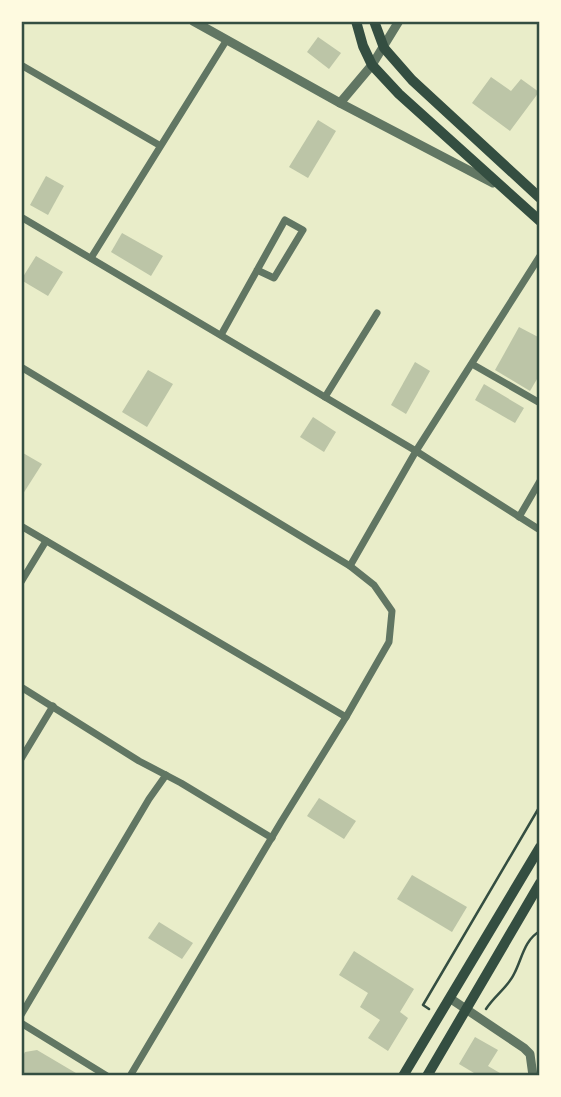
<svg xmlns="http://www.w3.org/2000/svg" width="561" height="1097" font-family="Montserrat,sans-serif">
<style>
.building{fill:#bcc5a7}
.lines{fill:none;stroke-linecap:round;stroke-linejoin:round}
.path{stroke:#344e41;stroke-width:2.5}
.minor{stroke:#617663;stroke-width:7}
.tertiary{stroke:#617663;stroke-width:9}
.primary{stroke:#344e41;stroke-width:10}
.neatline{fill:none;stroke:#344e41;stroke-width:2.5}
</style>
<rect width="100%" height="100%" fill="#e9edc9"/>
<g class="building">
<polygon points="318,37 341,53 329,69 307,52"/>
<polygon points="491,77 511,91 521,79 539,92 510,131 472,103"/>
<polygon points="318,120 336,131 308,178 289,167"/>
<polygon points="46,176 64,186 48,215 30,205"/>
<polygon points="122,233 163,256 151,276 111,252"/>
<polygon points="36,256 63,272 48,296 21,280"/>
<polygon points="519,327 540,338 540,374 530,391 495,370"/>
<polygon points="415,362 430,371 406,414 391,405"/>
<polygon points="148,370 173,384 147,427 122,412"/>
<polygon points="484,384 524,408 515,423 475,400"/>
<polygon points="313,417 336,432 324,452 300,437"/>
<polygon points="23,453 42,464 21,497 21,456"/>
<polygon points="319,798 356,821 344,839 307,816"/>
<polygon points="412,875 467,907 452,932 397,899"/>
<polygon points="159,922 193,943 182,959 148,938"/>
<polygon points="354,951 414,989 400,1012 408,1018 388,1051 368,1038 380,1020 360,1007 368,993 339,975"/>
<polygon points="475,1037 498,1050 488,1066 505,1076 479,1076 459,1064"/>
<polygon points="37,1050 81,1076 21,1076 21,1060 25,1052"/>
</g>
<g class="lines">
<g class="path">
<polyline points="429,1009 423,1005 540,806"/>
<path d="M486,1009C494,996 508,987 514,974C522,959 524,940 540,931"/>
</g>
<g class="minor">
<polyline points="21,65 159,145"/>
<polyline points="21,217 416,451 540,530"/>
<polyline points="91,258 226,41"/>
<polyline points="221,335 285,220 303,230 274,278 257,270"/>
<polyline points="472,364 540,403"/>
<polyline points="21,367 350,566 374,585 392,611 389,642 346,717 281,822 130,1076"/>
<polyline points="325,397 377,313"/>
<polyline points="519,517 540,481"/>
<polyline points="21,526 346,717"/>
<polyline points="350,566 416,451 540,256"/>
<polyline points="21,582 46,541"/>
<polyline points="21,687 139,761 181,783 272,838"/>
<polyline points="21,759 53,706"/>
<polyline points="21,1015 149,799 166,775"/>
<polyline points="21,1023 107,1076"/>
</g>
<g class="tertiary">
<polyline points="193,21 340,103 493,183"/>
<polyline points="340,103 372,65 399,21"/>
<polyline points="451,999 524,1048 530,1054 533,1076"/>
</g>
<g class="primary">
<polyline points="356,21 363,46 372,65 399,94 540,221"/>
<polyline points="374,21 384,48 412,80 540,198"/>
<polyline points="403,1076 540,847"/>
<polyline points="427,1076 540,883"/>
</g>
</g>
<rect width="561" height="1097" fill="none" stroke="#fefae0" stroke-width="46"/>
<rect x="23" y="23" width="515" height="1051" class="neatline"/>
</svg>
